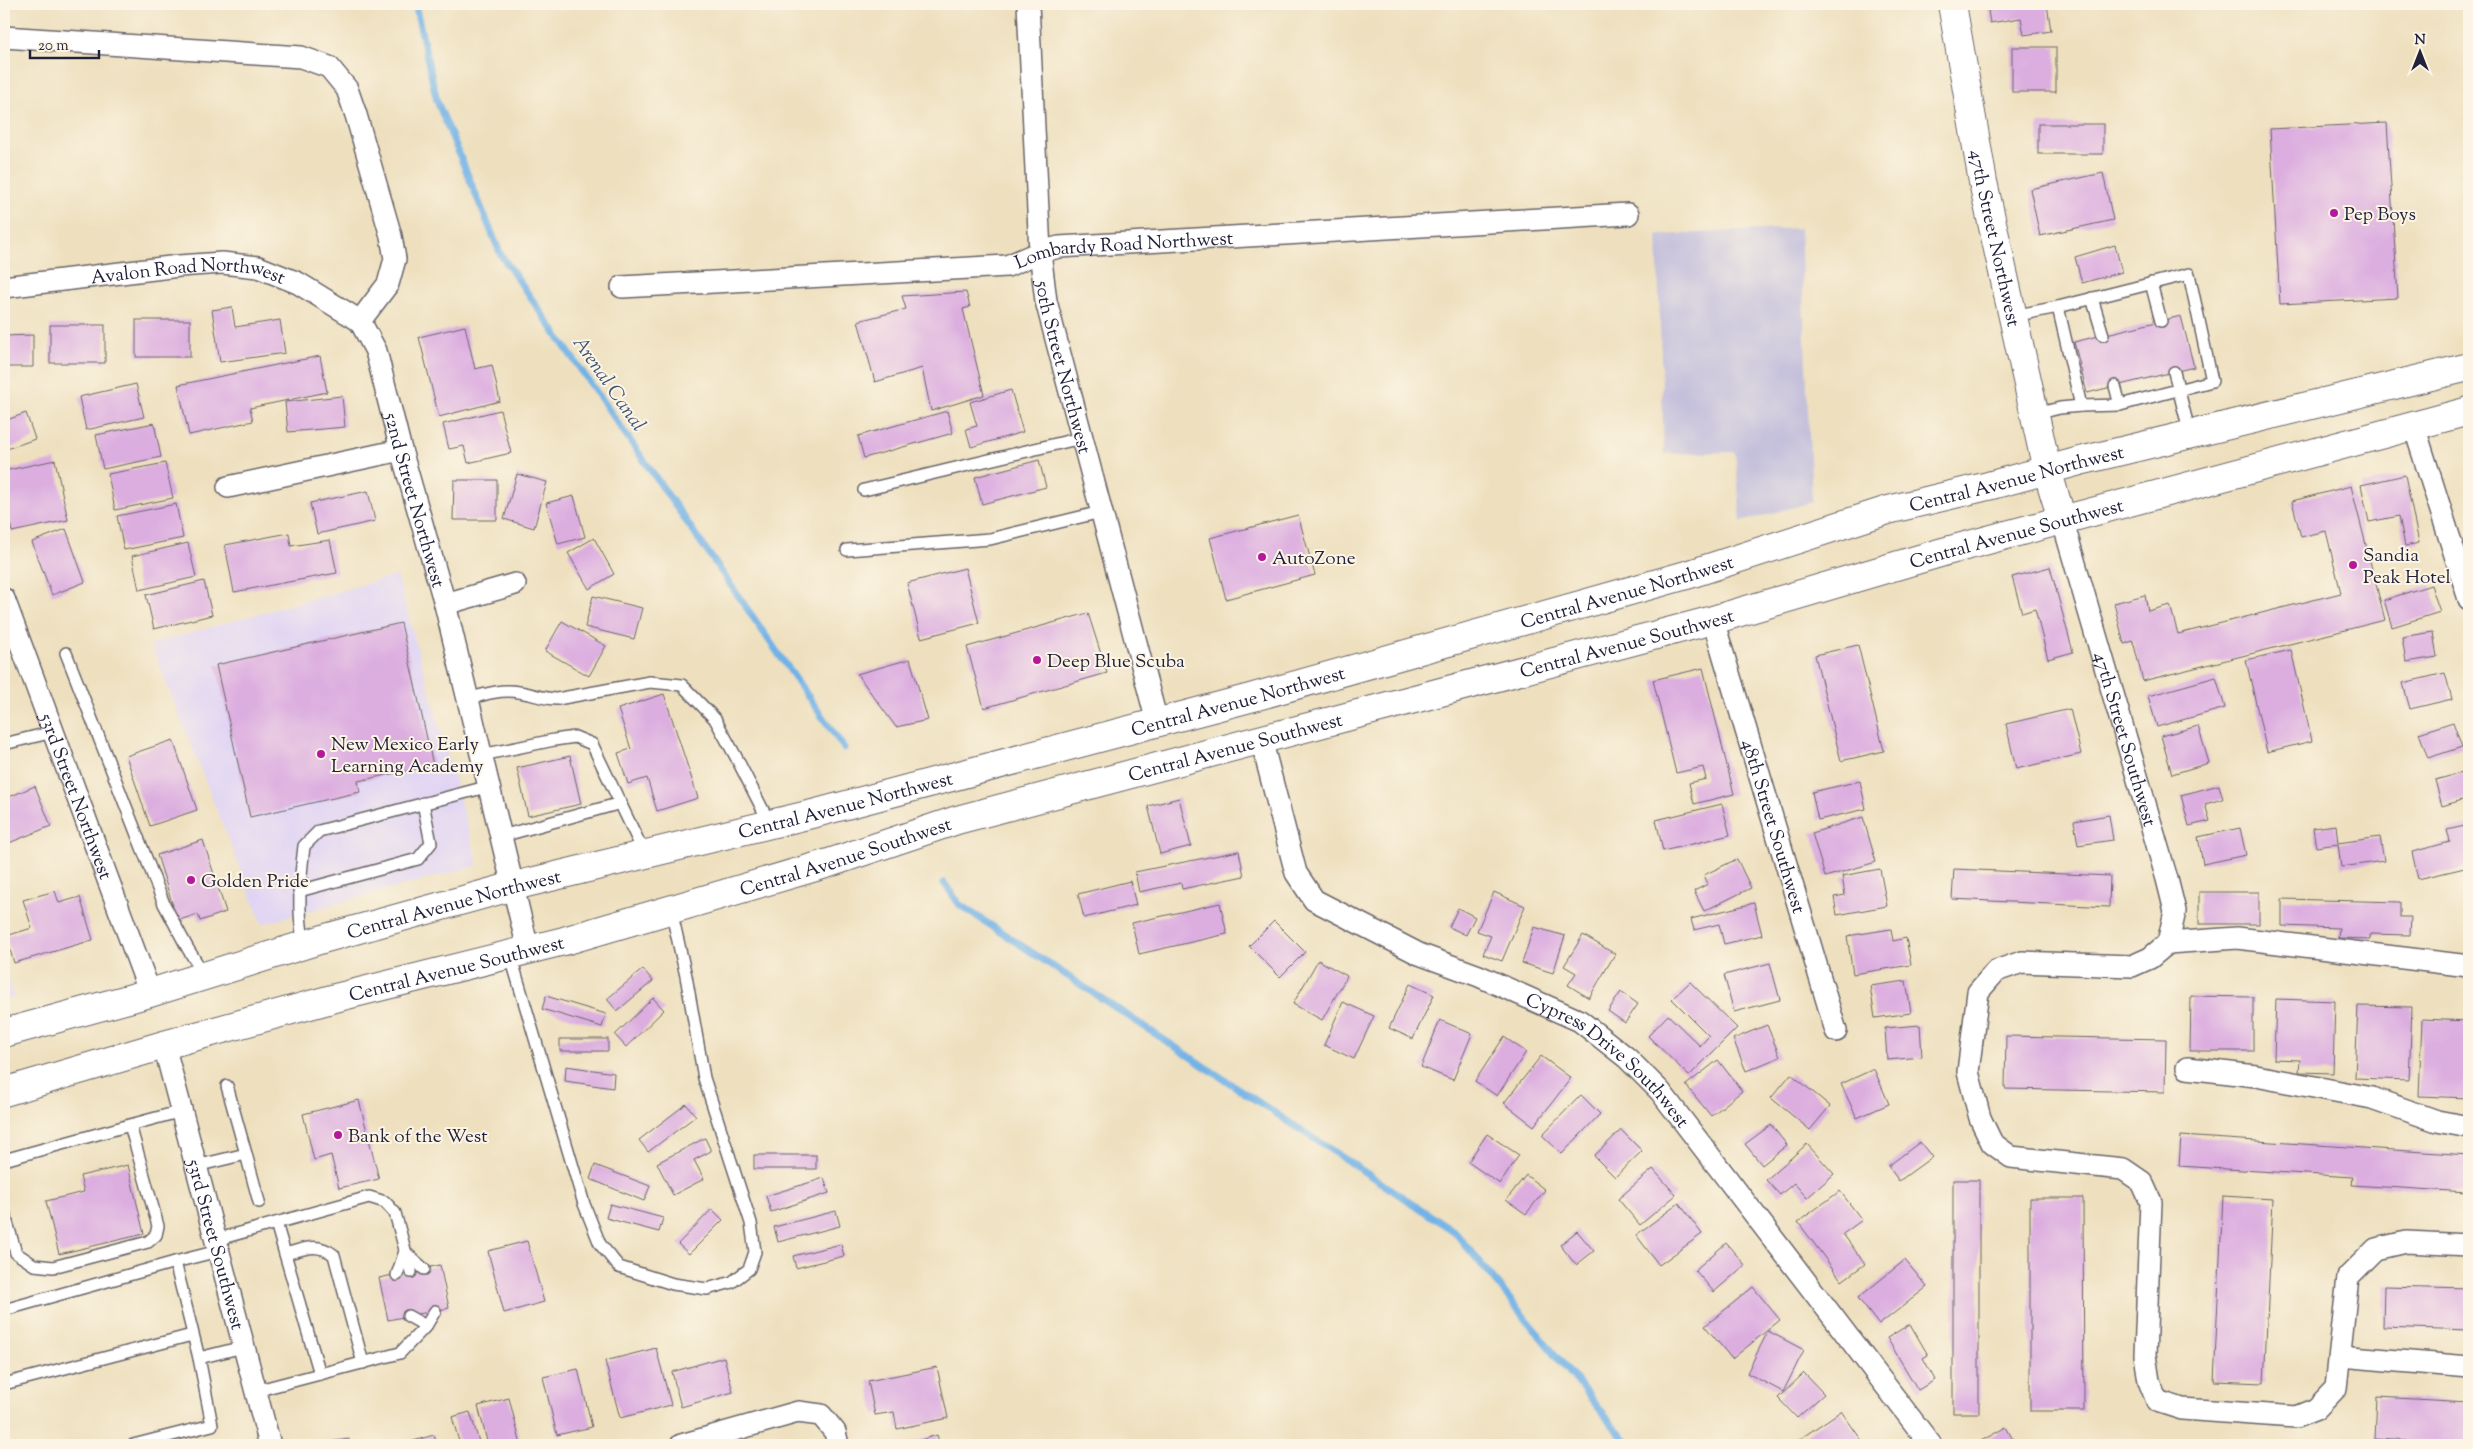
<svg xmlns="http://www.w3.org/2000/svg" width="2473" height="1449" font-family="'Sorts Mill Goudy',serif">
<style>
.built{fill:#e0d4f4}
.industrial{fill:#c4c0db}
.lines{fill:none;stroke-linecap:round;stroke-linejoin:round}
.stream{stroke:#72b2e6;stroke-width:7}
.building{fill:#dcaee0}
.service-casing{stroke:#696469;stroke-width:14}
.minor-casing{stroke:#696469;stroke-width:24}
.tertiary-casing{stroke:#696469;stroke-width:30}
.primary-casing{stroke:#696469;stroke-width:30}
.service{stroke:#fff;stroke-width:11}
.minor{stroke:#fff;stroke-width:21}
.tertiary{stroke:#fff;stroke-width:28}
.primary{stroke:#fff;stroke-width:28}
.poi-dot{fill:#b5179e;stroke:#fcf5e5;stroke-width:2}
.labels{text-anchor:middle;stroke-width:4;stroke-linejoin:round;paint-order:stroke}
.poi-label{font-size:19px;fill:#22223b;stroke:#fcf5e5;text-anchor:start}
.street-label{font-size:19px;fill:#22223b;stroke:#fcf5e5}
.water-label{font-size:20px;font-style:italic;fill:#3e5477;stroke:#fcf5e5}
</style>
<rect width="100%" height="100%" fill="#fcf5e5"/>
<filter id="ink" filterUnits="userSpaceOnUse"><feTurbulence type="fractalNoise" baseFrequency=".02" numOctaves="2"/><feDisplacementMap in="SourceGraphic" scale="10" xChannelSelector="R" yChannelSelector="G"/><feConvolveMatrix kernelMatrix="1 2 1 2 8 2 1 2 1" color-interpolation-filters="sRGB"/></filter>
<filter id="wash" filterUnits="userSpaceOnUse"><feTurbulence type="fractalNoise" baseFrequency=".0096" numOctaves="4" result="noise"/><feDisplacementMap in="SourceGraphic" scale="20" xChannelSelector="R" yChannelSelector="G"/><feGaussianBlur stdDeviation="1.12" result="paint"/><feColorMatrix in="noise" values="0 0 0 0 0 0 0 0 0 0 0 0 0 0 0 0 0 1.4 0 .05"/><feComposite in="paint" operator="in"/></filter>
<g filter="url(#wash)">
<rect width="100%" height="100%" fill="#eee0bf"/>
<g class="built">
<polygon points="397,575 478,865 262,924 151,644"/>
<polygon points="4,970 14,997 4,1000"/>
</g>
<polygon class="industrial" points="1800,228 1812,502 1741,522 1735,452 1664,454 1657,235"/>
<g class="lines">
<g class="stream">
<polyline points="415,4 437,101 501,255 844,748"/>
<polyline points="944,883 960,905 1454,1231 1629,1445"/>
</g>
</g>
<g id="blocks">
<g class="building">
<polygon points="1987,4 2047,4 2051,31 2024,35 2021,18 1990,23"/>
<rect x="2012" y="47" width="44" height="45"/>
<polygon points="2387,123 2398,298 2280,304 2270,129"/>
<rect x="2038" y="124" width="65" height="30"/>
<polygon points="2103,173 2113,220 2040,236 2030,189"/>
<polygon points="2469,190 2469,215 2468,215 2464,191"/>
<polygon points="2115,245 2122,272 2082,283 2075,257"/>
<polygon points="966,292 970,307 963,309 984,395 931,411 922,368 875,382 858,321 906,309 902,296"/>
<polygon points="232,307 235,327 280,320 285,353 220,362 212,310"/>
<polygon points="2181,316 2194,367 2087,393 2074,342"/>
<rect x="136" y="320" width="54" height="37"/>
<rect x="50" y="325" width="55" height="38"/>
<polygon points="465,326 475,369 492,365 500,401 439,417 419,337"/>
<polygon points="33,335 33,367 4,367 4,336"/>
<polygon points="320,356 327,392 250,408 253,421 189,435 178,385"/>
<polygon points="136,384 144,417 86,430 79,397"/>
<polygon points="1011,390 1023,432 971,447 966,429 977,426 970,402"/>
<polygon points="342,396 345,427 288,432 285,402"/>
<polygon points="500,410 511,453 468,463 464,446 449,449 443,424"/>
<polygon points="947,411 953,433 864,458 858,436"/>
<polygon points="26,413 35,439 4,450 4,421"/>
<polygon points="154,423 161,457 103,469 96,435"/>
<polygon points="55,460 68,520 12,532 4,496 4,471"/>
<polygon points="1039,460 1046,487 982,504 975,477"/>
<polygon points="165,463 173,498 115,510 108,474"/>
<polygon points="517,474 547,482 534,528 504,519"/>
<polygon points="2405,475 2419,543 2405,546 2399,516 2369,522 2361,485"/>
<polygon points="454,480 497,480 497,520 453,520"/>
<polygon points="2351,486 2385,620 2143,681 2133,641 2124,644 2114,603 2145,595 2148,611 2170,605 2178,634 2341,593 2326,531 2301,537 2292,501"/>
<polygon points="368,491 375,521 317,534 310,503"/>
<polygon points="574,496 585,537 558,544 546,503"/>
<polygon points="176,504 183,538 124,550 117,516"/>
<polygon points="1298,515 1315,575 1226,599 1210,538"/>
<polygon points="66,529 85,582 52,595 32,542"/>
<polygon points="289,533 291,546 330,540 337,573 234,592 225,545"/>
<polygon points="594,538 614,574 589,589 568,553"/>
<polygon points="188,543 196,577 139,590 132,556"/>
<polygon points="2050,567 2073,652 2048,659 2035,609 2022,613 2012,577"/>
<polygon points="965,568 979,623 921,638 907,583"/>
<polygon points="204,581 212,615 154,629 146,595"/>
<polygon points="2431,585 2440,612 2392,627 2384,600"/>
<polygon points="593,596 642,608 634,639 585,627"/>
<polygon points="1088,613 1107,673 984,708 967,647"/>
<polygon points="562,621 606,646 589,676 545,651"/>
<polygon points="401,623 433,765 358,781 360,792 250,817 216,665"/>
<polygon points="2433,632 2437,657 2406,662 2402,637"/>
<polygon points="1858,645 1884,751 1841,761 1815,655"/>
<polygon points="2291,650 2312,741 2267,752 2246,660"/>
<polygon points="910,659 928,720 896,727 857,674"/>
<polygon points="1703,668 1734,794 1694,804 1689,783 1706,779 1703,767 1676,773 1653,680"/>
<polygon points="2445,673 2452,699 2410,709 2403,683"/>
<polygon points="2216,677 2225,708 2157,727 2148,696"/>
<polygon points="664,694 698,798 657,811 647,778 628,784 618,753 631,749 618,709"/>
<polygon points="2070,709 2081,754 2016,769 2006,724"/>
<polygon points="2453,722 2462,747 2428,758 2419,733"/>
<polygon points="2198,726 2209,763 2172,774 2161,736"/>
<polygon points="173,740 197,810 150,826 126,756"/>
<polygon points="570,756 581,804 528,816 517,768"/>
<polygon points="2469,771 2469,798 2442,806 2435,780"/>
<polygon points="1860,781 1866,809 1818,820 1812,792"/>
<polygon points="2219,785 2223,799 2205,804 2210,821 2189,826 2181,795"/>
<polygon points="35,786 51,826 4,845 4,799"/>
<polygon points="1179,798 1191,846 1160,854 1148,806"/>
<polygon points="1722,804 1730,835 1663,851 1656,820"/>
<polygon points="2109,815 2113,840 2078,845 2074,821"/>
<polygon points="1863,817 1876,862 1825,877 1812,833"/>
<polygon points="2336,825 2338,843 2380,837 2384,861 2341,867 2338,844 2316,847 2313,828"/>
<polygon points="2469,825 2469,867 2418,879 2412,852 2450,842 2447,830"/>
<polygon points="2240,828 2246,855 2203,864 2198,837"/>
<polygon points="203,840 226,912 200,921 198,914 167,924 162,909 173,906 157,855"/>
<polygon points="1239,851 1244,876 1182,889 1181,883 1139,892 1135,872"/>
<polygon points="1737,859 1751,888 1704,911 1694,891 1708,884 1704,875"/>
<polygon points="1880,869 1887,906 1837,915 1834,897 1845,895 1842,876"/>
<polygon points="1954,869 2110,876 2109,907 1952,899"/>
<polygon points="1130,881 1136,905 1084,918 1078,894"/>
<polygon points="55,891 59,903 80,897 93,940 14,963 6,936 32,928 23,900"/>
<polygon points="1494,892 1525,906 1502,961 1483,954 1491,936 1477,931"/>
<rect x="2199" y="892" width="60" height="32"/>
<polygon points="2282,899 2400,902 2400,917 2411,917 2410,935 2370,934 2370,939 2338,938 2339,928 2282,926"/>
<polygon points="1220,903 1227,934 1139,954 1132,923"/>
<polygon points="1754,903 1762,935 1724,944 1719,924 1694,930 1691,919"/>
<polygon points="1458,908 1475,917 1466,935 1449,927"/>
<polygon points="1274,921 1305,952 1280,977 1249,946"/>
<polygon points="1534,927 1565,936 1553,973 1522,963"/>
<polygon points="1891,929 1893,941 1906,938 1911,965 1853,974 1847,936"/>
<polygon points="1583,935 1615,954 1589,998 1568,985 1576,973 1564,966"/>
<polygon points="1318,960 1347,976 1322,1020 1293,1004"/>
<polygon points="1770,963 1780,1000 1734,1012 1724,975"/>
<polygon points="643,969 653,981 617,1011 607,999"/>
<polygon points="1906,981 1911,1013 1875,1018 1870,986"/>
<polygon points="1690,982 1737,1028 1689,1076 1648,1036 1668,1015 1700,1046 1709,1036 1672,999"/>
<polygon points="1410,984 1434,995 1413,1039 1389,1028"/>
<polygon points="1621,992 1638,1004 1625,1023 1608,1011"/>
<polygon points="546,996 606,1014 602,1027 542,1009"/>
<polygon points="2191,996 2253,997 2253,1051 2190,1051"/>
<polygon points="653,998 664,1010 626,1047 615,1035"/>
<polygon points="2276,999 2335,1001 2333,1073 2299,1072 2300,1060 2274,1059"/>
<polygon points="1343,1002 1374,1016 1354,1059 1324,1045"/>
<polygon points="2358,1006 2412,1007 2409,1080 2355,1078"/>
<polygon points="2422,1019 2469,1021 2469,1098 2419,1096"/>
<polygon points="1440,1020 1472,1034 1453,1080 1421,1067"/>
<polygon points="1767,1025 1780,1057 1746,1071 1733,1039"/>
<polygon points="1920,1025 1922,1057 1887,1060 1885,1028"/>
<polygon points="2006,1036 2166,1039 2165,1092 2005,1089"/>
<polygon points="1504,1037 1526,1052 1497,1096 1475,1081"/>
<rect x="560" y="1039" width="48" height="12"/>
<polygon points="1541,1056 1571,1078 1534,1126 1504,1103"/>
<polygon points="1718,1060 1742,1091 1711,1116 1686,1085"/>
<polygon points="566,1066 614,1073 613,1088 565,1081"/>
<polygon points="1874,1069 1889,1104 1857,1118 1841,1084"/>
<polygon points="1791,1074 1830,1106 1810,1130 1771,1098"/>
<polygon points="1581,1095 1600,1114 1562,1154 1542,1135"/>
<polygon points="359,1100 379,1179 339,1188 331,1155 314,1160 303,1114"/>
<polygon points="686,1104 696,1116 648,1152 639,1140"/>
<polygon points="1771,1125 1787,1145 1762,1165 1745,1144"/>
<polygon points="1621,1130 1642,1151 1615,1177 1594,1156"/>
<polygon points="1487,1134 1519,1155 1500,1184 1468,1162"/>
<polygon points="2181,1136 2469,1155 2467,1192 2352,1185 2353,1177 2179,1166"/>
<polygon points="705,1138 711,1151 694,1160 704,1179 673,1195 657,1163"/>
<polygon points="1920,1142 1932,1157 1899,1181 1888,1166"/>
<polygon points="1807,1144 1834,1174 1807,1198 1794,1183 1780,1195 1766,1180"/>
<rect x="754" y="1155" width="62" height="14"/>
<polygon points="128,1165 144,1234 59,1254 46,1201 84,1192 80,1176"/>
<polygon points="595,1165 650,1186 644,1201 590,1179"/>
<polygon points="1653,1169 1676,1195 1640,1225 1618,1199"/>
<polygon points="1526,1175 1545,1190 1526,1214 1506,1200"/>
<polygon points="824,1178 829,1193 771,1212 766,1196"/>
<rect x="1953" y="1180" width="26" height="233"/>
<polygon points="1840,1191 1862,1220 1843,1234 1865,1264 1842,1281 1798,1222"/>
<polygon points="2223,1196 2273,1199 2264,1383 2214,1381"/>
<polygon points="2030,1198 2083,1198 2084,1411 2030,1411"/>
<polygon points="1679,1203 1702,1234 1659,1265 1636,1235"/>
<polygon points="610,1204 663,1218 659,1232 606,1218"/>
<polygon points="712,1209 723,1220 689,1254 678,1244"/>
<polygon points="836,1211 840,1226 778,1242 774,1227"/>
<polygon points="1577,1231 1594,1251 1576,1265 1560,1245"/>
<polygon points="527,1241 544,1302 504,1313 488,1251"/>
<polygon points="1726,1243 1745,1265 1714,1292 1695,1270"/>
<polygon points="841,1244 844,1256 796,1268 793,1256"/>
<polygon points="1905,1260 1927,1287 1879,1325 1858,1298"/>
<polygon points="440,1265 449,1308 388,1320 379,1278"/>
<polygon points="2384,1286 2469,1288 2469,1330 2383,1327"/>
<polygon points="1753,1287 1780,1320 1732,1359 1705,1326"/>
<polygon points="1910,1324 1928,1355 1923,1358 1935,1380 1918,1390 1887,1338"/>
<polygon points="1768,1331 1804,1350 1783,1392 1747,1373"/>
<polygon points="656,1348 671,1405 620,1418 605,1361"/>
<polygon points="724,1357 733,1392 681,1407 672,1372"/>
<polygon points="937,1367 948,1418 897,1429 894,1412 875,1415 868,1381"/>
<polygon points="578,1369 592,1427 557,1435 543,1377"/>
<polygon points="1804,1373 1824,1394 1797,1418 1778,1398"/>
<polygon points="2377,1397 2469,1402 2469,1444 2375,1439"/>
<polygon points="509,1398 521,1445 488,1445 478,1406"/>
<polygon points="1841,1411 1865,1445 1791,1445"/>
<polygon points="470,1412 480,1445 460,1445 452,1417"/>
<polygon points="2006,1427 2016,1445 1974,1445"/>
<polygon points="434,1435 437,1445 399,1445"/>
<polygon points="937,1435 940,1445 904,1445"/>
<polygon points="349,1439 350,1445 316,1445 316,1444"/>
</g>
</g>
</g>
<g filter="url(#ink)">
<use href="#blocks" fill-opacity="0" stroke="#696469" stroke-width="1"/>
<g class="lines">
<g class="service-casing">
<g id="service">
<polyline points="2151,283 2161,321"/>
<polyline points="2092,298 2103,335"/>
<polyline points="2058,307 2189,274 2212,381 2120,405 2115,386"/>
<polyline points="2013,316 2058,307 2081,406 2120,405"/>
<polyline points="2174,372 2190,434"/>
<polyline points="2035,414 2060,408 2081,406"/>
<polyline points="864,490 1081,438"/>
<polyline points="847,550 990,539 1101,512"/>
<polyline points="66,653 164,904 188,949 205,976"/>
<path d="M468,699C485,694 501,689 519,692C533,694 543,699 557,699L650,682L682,685L715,719L736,757L770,824"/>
<polyline points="4,744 53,732"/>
<polyline points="482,755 554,740 575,737 592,744 645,855"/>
<polyline points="502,836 621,803"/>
<polyline points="299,891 418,859 431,843 423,803"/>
<path d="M304,945C297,911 300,880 304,846L319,831L490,786"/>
<polyline points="510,954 584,1204 600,1244 619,1267 673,1284 707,1289 732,1282 749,1269 755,1252 751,1223 704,1078 686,976 671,910"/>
<polyline points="130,1125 182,1111"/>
<polyline points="246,1154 259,1202"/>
<polyline points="4,1160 130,1125 158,1226 156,1235 148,1242 53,1267 34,1265 16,1253 4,1212"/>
<polyline points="196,1166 246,1154 227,1086"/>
<polyline points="276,1223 320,1374"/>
<polyline points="215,1240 369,1197 385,1202 395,1213 411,1272"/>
<polyline points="406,1253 424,1269"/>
<path d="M285,1254C304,1249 317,1242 334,1255L363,1363"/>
<polyline points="397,1275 405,1251"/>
<polyline points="4,1310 175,1262"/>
<polyline points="408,1316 426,1326"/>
<polyline points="199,1358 175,1262 218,1251"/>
<polyline points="4,1384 192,1335"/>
<polyline points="255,1391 400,1353 426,1326 435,1311"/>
<polyline points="133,1445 212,1425 199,1358 243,1347"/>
</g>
</g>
<g class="minor-casing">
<g id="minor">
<path id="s1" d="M1028,4L1040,252L1046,301L1157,722"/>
<polyline points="4,37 301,57 329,67 347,89 356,115 391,236 395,259 388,284 360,321"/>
<path id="s2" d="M4,287L179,266L222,263L258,267L298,283L360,321"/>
<path id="s3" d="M622,287L1007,266L1040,252L1059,247L1628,214"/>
<path id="s4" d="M360,321L376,351L401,450L445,604L528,949"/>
<polyline points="2414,426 2469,599"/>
<polyline points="228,487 401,450"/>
<path id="s5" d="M2062,519L2167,879L2175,911L2168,943"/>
<path id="s6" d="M4,599L150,993"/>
<polyline points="445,604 515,584"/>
<path id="s7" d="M1713,620L1836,1031"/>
<path id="s8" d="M1261,739L1296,873L1314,900L1419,954L1479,976L1580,1021L1627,1058L1660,1091L1931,1445"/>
<polyline points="2168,943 2150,958 2132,966 2022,962 1996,971 1978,992 1968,1072 1980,1118 1992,1143 2011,1157 2123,1169 2142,1182 2151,1202 2145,1355 2149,1381 2157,1401 2182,1409 2296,1417 2316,1409 2336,1388 2348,1277 2376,1249 2406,1242 2469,1245"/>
<polyline points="2168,943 2237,938 2469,966"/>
<path id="s9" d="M164,1045L270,1445"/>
<polyline points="2187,1068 2256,1076 2372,1098 2437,1121 2469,1127"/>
<polyline points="2340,1356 2469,1367"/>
<polyline points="681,1445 798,1412 821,1415 835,1432 838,1445"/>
</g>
</g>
<g class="tertiary-casing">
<g id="tertiary">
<path id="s10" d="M1952,4L1983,182L2047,470L2062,519"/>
</g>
</g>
<g class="primary-casing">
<g id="primary">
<path id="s11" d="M4,1033L150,993L326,938L514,886L816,813L1250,698L1690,574L1888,510L1988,486L2080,461L2469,367"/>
<path id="s12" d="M4,1092L164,1045L339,997L564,941L829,863L957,820L1713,620L1943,552L2469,411"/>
</g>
</g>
<use href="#service" class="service"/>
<use href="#minor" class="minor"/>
<use href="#tertiary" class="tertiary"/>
<use href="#primary" class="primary"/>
</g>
</g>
<g class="poi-dot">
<circle cx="2334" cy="213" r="5"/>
<circle cx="1262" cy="557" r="5"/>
<circle cx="2353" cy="565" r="5"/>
<circle cx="1037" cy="660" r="5"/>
<circle cx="321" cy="754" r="5"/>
<circle cx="191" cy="880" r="5"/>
<circle cx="338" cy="1135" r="5"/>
</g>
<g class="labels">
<g class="poi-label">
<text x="2344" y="220">Pep Boys</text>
<text x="2363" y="561">Sandia<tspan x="2363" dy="22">Peak Hotel</tspan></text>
<text x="1272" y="564">AutoZone</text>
<text x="1047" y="667">Deep Blue Scuba</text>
<text x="331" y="750">New Mexico Early<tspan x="331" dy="22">Learning Academy</tspan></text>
<text x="201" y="887">Golden Pride</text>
<text x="348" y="1142">Bank of the West</text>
</g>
<g class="street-label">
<text dy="7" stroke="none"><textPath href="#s10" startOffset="238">47th Street Northwest</textPath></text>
<text dy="7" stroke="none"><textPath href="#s3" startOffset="505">Lombardy Road Northwest</textPath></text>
<text dy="7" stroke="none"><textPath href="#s2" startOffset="186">Avalon Road Northwest</textPath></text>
<text dy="7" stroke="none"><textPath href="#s1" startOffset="366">50th Street Northwest</textPath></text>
<text dy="7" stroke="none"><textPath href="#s11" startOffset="2088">Central Avenue Northwest</textPath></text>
<text dy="7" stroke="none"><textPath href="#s4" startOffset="188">52nd Street Northwest</textPath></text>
<text dy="7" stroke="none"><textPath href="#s12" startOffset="2089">Central Avenue Southwest</textPath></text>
<text dy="7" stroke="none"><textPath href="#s11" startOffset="1682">Central Avenue Northwest</textPath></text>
<text dy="7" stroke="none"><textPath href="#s12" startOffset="1684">Central Avenue Southwest</textPath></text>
<text dy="7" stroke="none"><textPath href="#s11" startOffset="1278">Central Avenue Northwest</textPath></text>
<text dy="7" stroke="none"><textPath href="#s5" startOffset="229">47th Street Southwest</textPath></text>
<text dy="7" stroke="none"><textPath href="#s12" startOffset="1279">Central Avenue Southwest</textPath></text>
<text dy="7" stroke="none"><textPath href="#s6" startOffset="210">53rd Street Northwest</textPath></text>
<text dy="7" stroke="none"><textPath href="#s11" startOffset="872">Central Avenue Northwest</textPath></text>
<text dy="7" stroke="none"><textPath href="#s7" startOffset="215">48th Street Southwest</textPath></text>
<text dy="7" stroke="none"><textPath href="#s12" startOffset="874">Central Avenue Southwest</textPath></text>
<text dy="7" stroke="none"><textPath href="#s11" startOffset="468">Central Avenue Northwest</textPath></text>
<text dy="7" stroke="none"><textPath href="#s12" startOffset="469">Central Avenue Southwest</textPath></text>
<text dy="7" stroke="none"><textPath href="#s8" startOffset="509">Cypress Drive Southwest</textPath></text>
<text dy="7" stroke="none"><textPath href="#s9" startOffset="206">53rd Street Southwest</textPath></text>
</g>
<g class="water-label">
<text transform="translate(610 383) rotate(55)" y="7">Arenal Canal</text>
</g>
</g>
<rect width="2473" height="1449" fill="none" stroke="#fcf5e5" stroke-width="20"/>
<g transform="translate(2420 52)" stroke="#fcf5e5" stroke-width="4" paint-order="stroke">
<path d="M0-4L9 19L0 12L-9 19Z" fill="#22223b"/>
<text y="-8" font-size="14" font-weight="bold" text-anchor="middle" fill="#22223b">N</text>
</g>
<path d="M30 50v8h69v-8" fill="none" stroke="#22223b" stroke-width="2.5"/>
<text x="38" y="50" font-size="15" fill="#22223b" stroke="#fcf5e5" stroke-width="4" paint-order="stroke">20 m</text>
</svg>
